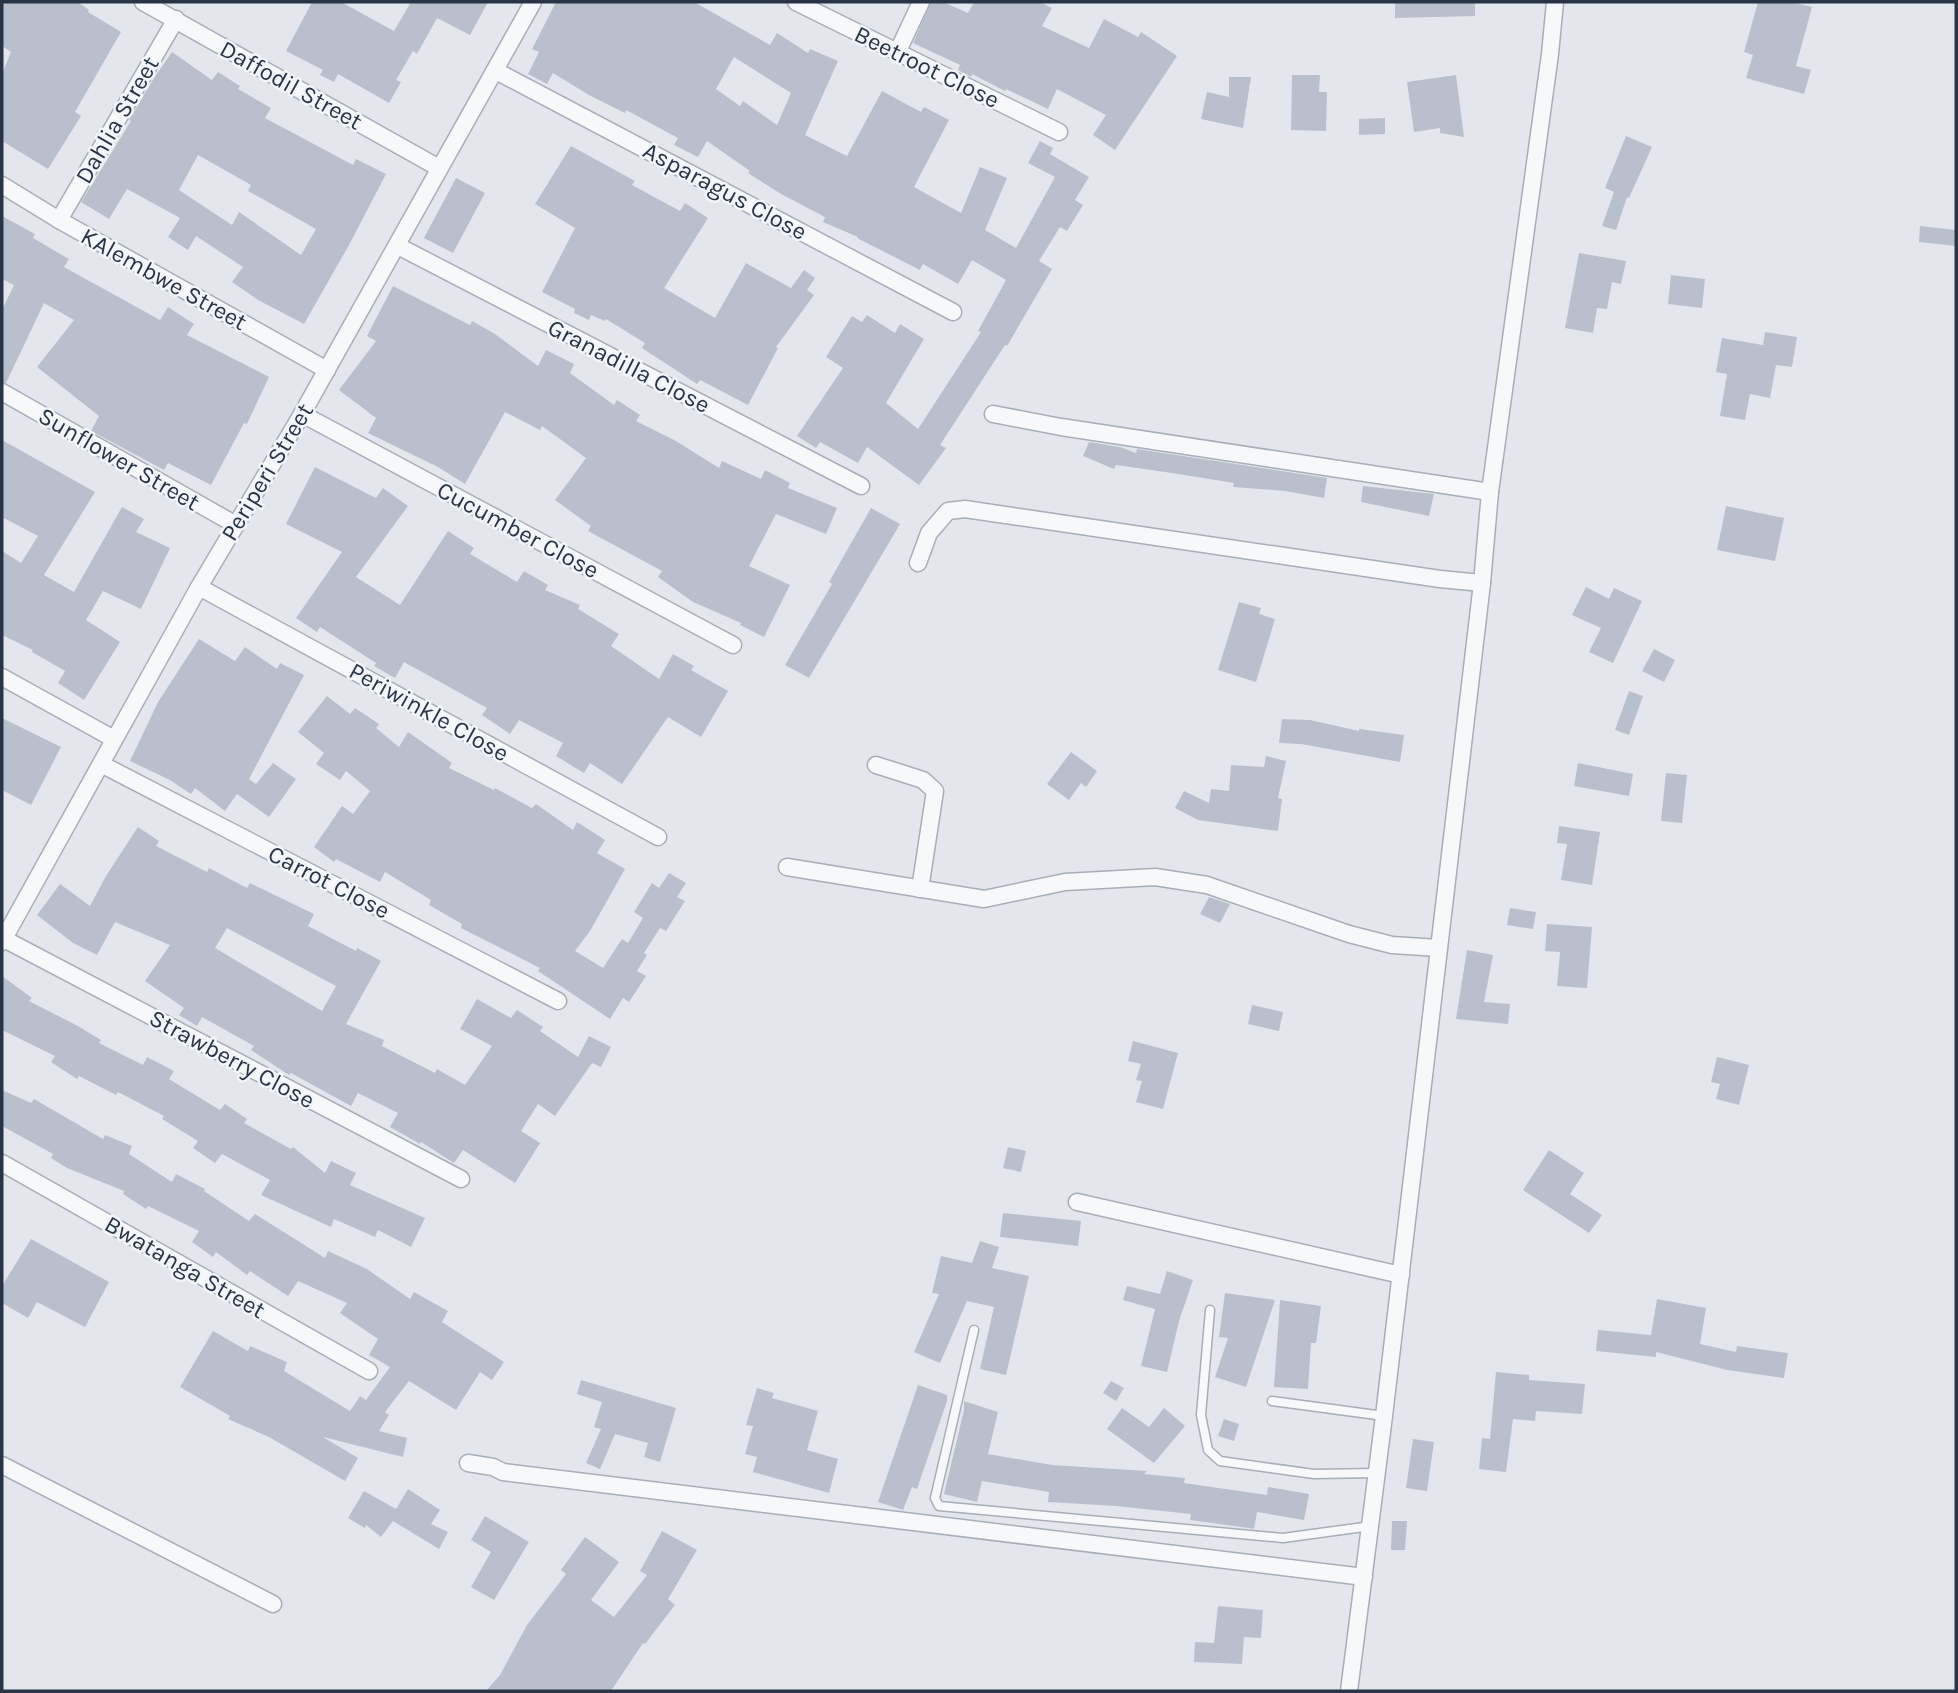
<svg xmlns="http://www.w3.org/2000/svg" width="1958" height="1693" font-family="Karla,sans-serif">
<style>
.building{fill:#bac0cb;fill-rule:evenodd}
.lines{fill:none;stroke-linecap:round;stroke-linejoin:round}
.lane-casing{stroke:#a7aeb8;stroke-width:11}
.street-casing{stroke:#a7aeb8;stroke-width:19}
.lane{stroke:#f6f8fa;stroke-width:8}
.street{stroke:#f6f8fa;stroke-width:16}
.labels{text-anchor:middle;stroke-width:5;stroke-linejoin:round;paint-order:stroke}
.street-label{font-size:24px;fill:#293547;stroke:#f3f6f9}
</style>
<rect width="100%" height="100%" fill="#e3e7ed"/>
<g class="building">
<polygon points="2,2 78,2 89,10 88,12 121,32 75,112 81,116 48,169 2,141 2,74 11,52 2,46"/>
<polygon points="312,2 341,2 394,31 411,2 488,2 470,35 437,18 417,54 413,51 396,80 401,82 389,103 338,74 334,82 320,75 323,70 286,51"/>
<path d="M556,2H694L770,45L777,33L808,53L810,49L838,61L805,135L847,156L882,91L921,112L924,107L949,120L914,187L961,213L980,167L1007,178L985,230L1016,248L1055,177L1028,163L1040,141L1053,148L1050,154L1089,177L1075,200L1083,205L1067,231L1060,227L1039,261L1052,269L1007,346L1005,345L940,445L946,448L919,485L867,447L858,463L820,442L816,448L797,436L843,368L826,357L852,316L862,322L867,315L895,333L900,324L924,339L886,403L918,429L981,332L978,331L1006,280L972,260L958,284L923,264L920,270L857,238L858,237L823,222L825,217L781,194L748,173L750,171L707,141L698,157L674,145L678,138L626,110L625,113L589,95L553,73L547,84L528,74L539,52L532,49ZM734,57L791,93L777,125L743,101L740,106L716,89Z"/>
<polygon points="931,2 943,2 968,13 974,2 1040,2 1052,8 1042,26 1089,48 1104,19 1138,37 1141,32 1177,56 1115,150 1093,135 1106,115 1057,89 1048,109 1006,89 1005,91 972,74 971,77 958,70 960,65 913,43"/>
<polygon points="1395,2 1475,2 1475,16 1395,18"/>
<polygon points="1758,2 1792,2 1812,7 1796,66 1811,70 1804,94 1746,78 1753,55 1744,52"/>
<path d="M172,52L212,80L218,72L240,86L238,89L271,108L265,118L353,165L356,159L386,174L349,245L304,324L258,300L232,282L243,267L196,236L188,250L168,237L180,218L127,189L109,219L81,202L131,121L129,120L154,78ZM198,155L251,185L248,191L316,229L301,255L239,212L232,225L179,190Z"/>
<polygon points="1292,75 1320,75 1319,92 1327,92 1326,131 1291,130"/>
<polygon points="1456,75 1464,137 1440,133 1440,128 1414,132 1407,82"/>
<polygon points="1229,77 1251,77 1243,128 1201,119 1207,92 1229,97"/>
<polygon points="1385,118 1385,134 1359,135 1359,119"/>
<polygon points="1626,136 1652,147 1629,198 1627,197 1616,230 1602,226 1614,192 1605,188"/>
<polygon points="571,146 635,181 632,185 680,211 685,203 708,218 664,288 715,318 746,263 791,288 804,270 815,278 807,290 814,295 776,347 778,348 748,405 700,380 697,384 642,348 645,343 606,319 605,321 591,315 589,320 574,313 575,309 542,292 575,228 535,204"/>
<polygon points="456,178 485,193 453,253 424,238"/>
<polygon points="2,216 35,234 33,238 69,259 64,267 160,320 168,307 194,324 187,335 269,377 247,424 244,423 211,485 168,463 164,470 91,431 99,416 37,367 74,320 44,303 6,383 2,382 2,310 14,285 2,279"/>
<polygon points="1920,226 1956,230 1956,246 1919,242"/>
<polygon points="1579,253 1626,261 1621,284 1612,282 1607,309 1597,308 1593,333 1565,328"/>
<polygon points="1671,275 1705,279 1702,308 1668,304"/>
<polygon points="393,286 470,325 472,321 495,334 538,366 546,350 574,364 570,373 614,405 617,400 640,415 636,421 676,441 719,468 722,461 761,479 765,470 790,483 788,488 837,508 826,534 776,514 749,566 790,585 764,637 740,625 741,623 693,602 658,577 662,571 588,531 591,526 555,500 586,458 542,426 540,430 505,412 465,484 438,467 368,433 376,418 339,390 376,341 367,336"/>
<polygon points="1765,332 1797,337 1792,367 1776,365 1770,398 1750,394 1745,420 1720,416 1727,374 1716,372 1722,338 1763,345"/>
<polygon points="2,440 95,492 44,575 74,592 122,507 144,519 136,532 170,548 141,609 103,591 86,620 120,642 84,700 58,683 65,671 32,652 33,650 2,635 2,551 21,563 38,536 2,517"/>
<polygon points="1089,442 1120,447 1136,453 1137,449 1327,478 1324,498 1285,491 1233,487 1234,483 1172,473 1116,465 1114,469 1083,456"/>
<polygon points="315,467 376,498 383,488 408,506 356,577 400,605 448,531 474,548 470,554 517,582 524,571 548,585 545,590 580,605 578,609 619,634 611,646 659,679 673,654 694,666 691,670 728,691 701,737 668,717 622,784 590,763 584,773 556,756 563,743 519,720 510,734 482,715 487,708 404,662 395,678 374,666 376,663 320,627 317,632 296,618 342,552 286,524"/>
<polygon points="1363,486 1434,494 1429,516 1361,502"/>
<polygon points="1726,506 1784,518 1775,561 1717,550"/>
<polygon points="871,508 900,524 809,678 785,665 832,584 829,582"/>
<polygon points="1586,587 1609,599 1614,588 1642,601 1613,663 1589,652 1601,628 1572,615"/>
<polygon points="1239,602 1261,608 1259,614 1275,619 1256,682 1218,670"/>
<polygon points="199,639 235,661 245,647 277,669 280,663 304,675 249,779 256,784 273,763 296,779 269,817 237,794 225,811 195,788 191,794 170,780 130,761 158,702"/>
<polygon points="1654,649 1675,660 1664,682 1642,671"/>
<polygon points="1629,691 1643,696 1629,735 1615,730"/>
<polygon points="327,696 350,714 355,708 379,724 376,728 399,747 408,732 452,763 449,768 494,790 495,788 532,808 536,804 573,830 577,822 605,840 597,853 625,869 590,931 575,951 603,968 622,939 628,943 643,918 634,912 652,883 659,888 669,873 686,883 677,897 685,901 666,931 660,928 644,953 647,955 637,971 646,976 629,1002 623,998 610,1019 538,971 540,968 461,928 462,924 429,905 431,900 385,872 380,882 336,859 334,862 314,847 342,806 353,814 370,791 346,771 340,780 316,764 324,753 298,732"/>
<polygon points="2,718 61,747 31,805 2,790"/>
<polygon points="1282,719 1310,720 1359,731 1359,729 1404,735 1400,762 1301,744 1279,743"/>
<polygon points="1071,752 1097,771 1086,787 1081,783 1069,800 1047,784"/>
<polygon points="1266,756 1286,761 1278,798 1282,799 1278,831 1198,820 1175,808 1184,791 1209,803 1211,789 1229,791 1231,765 1264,767"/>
<polygon points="1578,763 1633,774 1629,796 1574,786"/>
<polygon points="1666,773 1687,775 1682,823 1661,821"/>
<polygon points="1559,826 1600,832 1592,885 1561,880 1567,844 1557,843"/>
<path d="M138,827L159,841L156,846L207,872L209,868L247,888L250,883L314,914L308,926L356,951L357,948L381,961L346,1024L384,1040L382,1046L435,1073L437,1069L465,1085L492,1046L460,1029L477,999L511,1018L517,1010L543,1027L540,1031L578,1057L589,1036L611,1047L601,1067L592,1063L555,1116L538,1104L521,1131L540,1143L515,1183L463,1150L454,1163L421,1142L420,1144L390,1127L398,1113L358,1093L351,1106L291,1073L289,1075L251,1050L254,1046L202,1017L197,1026L179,1015L184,1008L145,981L170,945L115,922L97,955L73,943L37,915L60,884L90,906L106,876ZM227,928L336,986L322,1011L215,948Z"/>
<polygon points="1209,897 1230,904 1220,923 1200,914"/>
<polygon points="1510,908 1536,912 1533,929 1507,925"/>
<polygon points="1547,924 1592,927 1587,988 1557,986 1560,952 1545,951"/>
<polygon points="1467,950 1493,955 1484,1002 1510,1004 1508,1024 1456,1019"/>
<polygon points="2,976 32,998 29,1001 78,1026 101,1040 99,1043 143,1065 147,1057 174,1071 169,1079 220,1110 225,1104 247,1119 244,1123 291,1149 293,1147 325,1173 331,1161 356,1173 350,1185 425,1218 411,1247 378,1230 375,1237 334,1219 331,1227 261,1195 270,1180 222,1154 215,1163 193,1148 198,1141 162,1119 164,1116 118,1092 116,1095 79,1076 77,1079 51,1062 55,1056 2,1030"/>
<polygon points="1252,1005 1283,1012 1279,1031 1248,1024"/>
<polygon points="1133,1041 1178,1053 1163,1109 1136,1102 1142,1081 1136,1080 1141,1064 1128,1061"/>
<polygon points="1717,1057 1749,1065 1739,1105 1716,1099 1720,1084 1711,1082"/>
<polygon points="2,1090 31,1103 34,1099 103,1139 105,1135 132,1146 129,1154 172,1182 176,1174 205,1189 204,1191 249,1221 255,1214 325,1258 328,1251 367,1269 410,1299 414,1292 448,1311 442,1322 504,1362 492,1380 480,1372 456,1410 409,1381 385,1412 389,1415 379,1431 407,1438 403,1457 323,1437 358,1458 345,1481 269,1437 228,1419 230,1416 180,1387 213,1331 248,1351 250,1346 287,1362 284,1371 350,1411 360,1396 366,1400 390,1367 369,1355 378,1339 340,1313 347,1303 298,1281 288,1296 250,1271 247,1275 216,1252 213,1257 192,1242 199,1231 148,1206 146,1209 123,1194 124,1191 67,1168 51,1158 53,1154 2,1126"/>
<polygon points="1008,1147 1026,1151 1021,1172 1003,1168"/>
<polygon points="1549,1150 1584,1173 1570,1194 1602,1215 1589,1233 1523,1190"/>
<polygon points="1003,1213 1081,1221 1078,1246 1000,1237"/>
<polygon points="31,1239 109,1282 85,1327 37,1302 28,1318 2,1303 2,1286"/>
<polygon points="980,1241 999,1247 992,1268 1029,1276 1006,1375 980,1369 994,1307 967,1301 940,1363 914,1352 939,1294 932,1293 941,1256 972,1263"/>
<polygon points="1167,1271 1193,1280 1179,1321 1167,1372 1141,1366 1155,1309 1123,1300 1127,1286 1160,1294"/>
<polygon points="1225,1293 1275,1300 1246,1387 1215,1377 1228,1338 1219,1337"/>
<polygon points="1657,1299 1706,1308 1700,1344 1736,1352 1737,1346 1788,1353 1784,1378 1727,1370 1656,1352 1656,1357 1596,1351 1598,1330 1651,1335"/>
<polygon points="1280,1300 1321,1306 1316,1343 1311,1343 1308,1389 1274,1387"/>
<polygon points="1496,1372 1529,1375 1529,1380 1585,1384 1582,1414 1536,1411 1535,1421 1513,1419 1506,1472 1479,1469 1482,1438 1490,1439"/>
<polygon points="581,1380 676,1408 660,1462 644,1457 648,1443 615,1434 600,1469 586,1463 601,1429 594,1427 602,1402 577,1394"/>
<polygon points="1111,1381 1124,1388 1116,1401 1103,1393"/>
<polygon points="918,1385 947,1395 947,1401 917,1489 912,1487 903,1510 878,1502"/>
<polygon points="757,1388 774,1393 772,1398 818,1411 807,1450 838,1459 829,1493 753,1472 757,1457 745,1454 753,1426 746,1425"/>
<polygon points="964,1401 998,1412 988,1454 1052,1465 1147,1471 1144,1474 1185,1478 1184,1483 1267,1495 1268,1487 1309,1494 1304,1520 1257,1512 1254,1529 1249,1528 1190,1520 1191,1514 1116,1506 1048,1502 1049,1492 982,1481 977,1502 944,1494 964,1410"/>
<polygon points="1122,1408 1149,1427 1164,1408 1185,1426 1154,1463 1107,1429"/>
<polygon points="1224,1419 1239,1424 1234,1441 1218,1436"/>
<polygon points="1413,1439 1434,1442 1427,1491 1406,1488"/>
<polygon points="408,1489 440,1510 431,1524 448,1532 439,1549 393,1521 381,1537 366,1525 365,1528 348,1518 364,1491 396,1509"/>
<polygon points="485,1516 529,1542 494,1600 471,1587 491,1552 471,1540"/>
<polygon points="1392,1521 1407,1521 1405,1550 1391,1550"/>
<polygon points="662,1531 697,1550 668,1599 675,1605 645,1644 643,1643 611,1691 486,1691 500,1675 527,1625 566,1574 561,1570 585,1537 619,1562 591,1600 614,1617 647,1575 640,1571"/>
<polygon points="1218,1606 1263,1610 1261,1638 1244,1637 1242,1664 1194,1662 1195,1642 1214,1643"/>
</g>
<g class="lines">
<g class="lane-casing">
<g id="lane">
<polyline points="1210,1310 1201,1415 1208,1450 1220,1461 1314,1474 1377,1473"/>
<polyline points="974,1330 935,1498 939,1506 1283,1538 1371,1526"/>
<polyline points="1272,1401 1384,1416"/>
</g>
</g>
<g class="street-casing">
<g id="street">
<polyline points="143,2 439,168"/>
<polyline points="796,2 1059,132"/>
<polyline points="897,53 921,2"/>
<polyline points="496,71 953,312"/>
<polyline points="2,185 59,220 327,370"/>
<polyline points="59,220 176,19"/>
<polyline points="398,246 861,486"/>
<polyline points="2,392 236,525"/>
<polyline points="302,414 733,645"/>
<polyline points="993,414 1061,427 1490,492"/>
<polyline points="918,563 929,533 948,511 965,509 1440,579 1482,583"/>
<polyline points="199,587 658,837"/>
<polyline points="2,677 114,739"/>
<polyline points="101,764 558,1001"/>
<polyline points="876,765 923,780 935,791 920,889"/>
<polyline points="787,867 984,899 1065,882 1155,877 1207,885 1349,934 1392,945 1439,948"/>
<polyline points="4,939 461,1179"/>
<polyline points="2,942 199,587 302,414 533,2"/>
<polyline points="2,1163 369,1371"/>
<polyline points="1077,1202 1401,1275"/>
<polyline points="468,1463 493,1467 503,1472 1364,1577"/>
<polyline points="2,1465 273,1604"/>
<polyline points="1349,1691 1384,1416 1482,583 1490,492 1550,54 1555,2"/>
</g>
</g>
<use href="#lane" class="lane"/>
<use href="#street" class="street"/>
</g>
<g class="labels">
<g class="street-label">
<text transform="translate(927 67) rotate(26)" y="8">Beetroot Close</text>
<text transform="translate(291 85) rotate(29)" y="8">Daffodil Street</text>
<text transform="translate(117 120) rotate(-60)" y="8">Dahlia Street</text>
<text transform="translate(725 191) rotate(28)" y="8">Asparagus Close</text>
<text transform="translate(164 279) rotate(29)" y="8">KAlembwe Street</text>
<text transform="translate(629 366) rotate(27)" y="8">Granadilla Close</text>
<text transform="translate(119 459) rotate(30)" y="8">Sunflower Street</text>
<text transform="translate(267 472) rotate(-59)" y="8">Periperi Street</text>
<text transform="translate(518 530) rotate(28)" y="8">Cucumber Close</text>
<text transform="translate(429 712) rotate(29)" y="8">Periwinkle Close</text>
<text transform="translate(329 882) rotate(27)" y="8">Carrot Close</text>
<text transform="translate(232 1059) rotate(28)" y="8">Strawberry Close</text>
<text transform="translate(185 1267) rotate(30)" y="8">Bwatanga Street</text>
</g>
</g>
<rect width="1958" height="1693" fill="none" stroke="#293547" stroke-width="7"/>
</svg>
